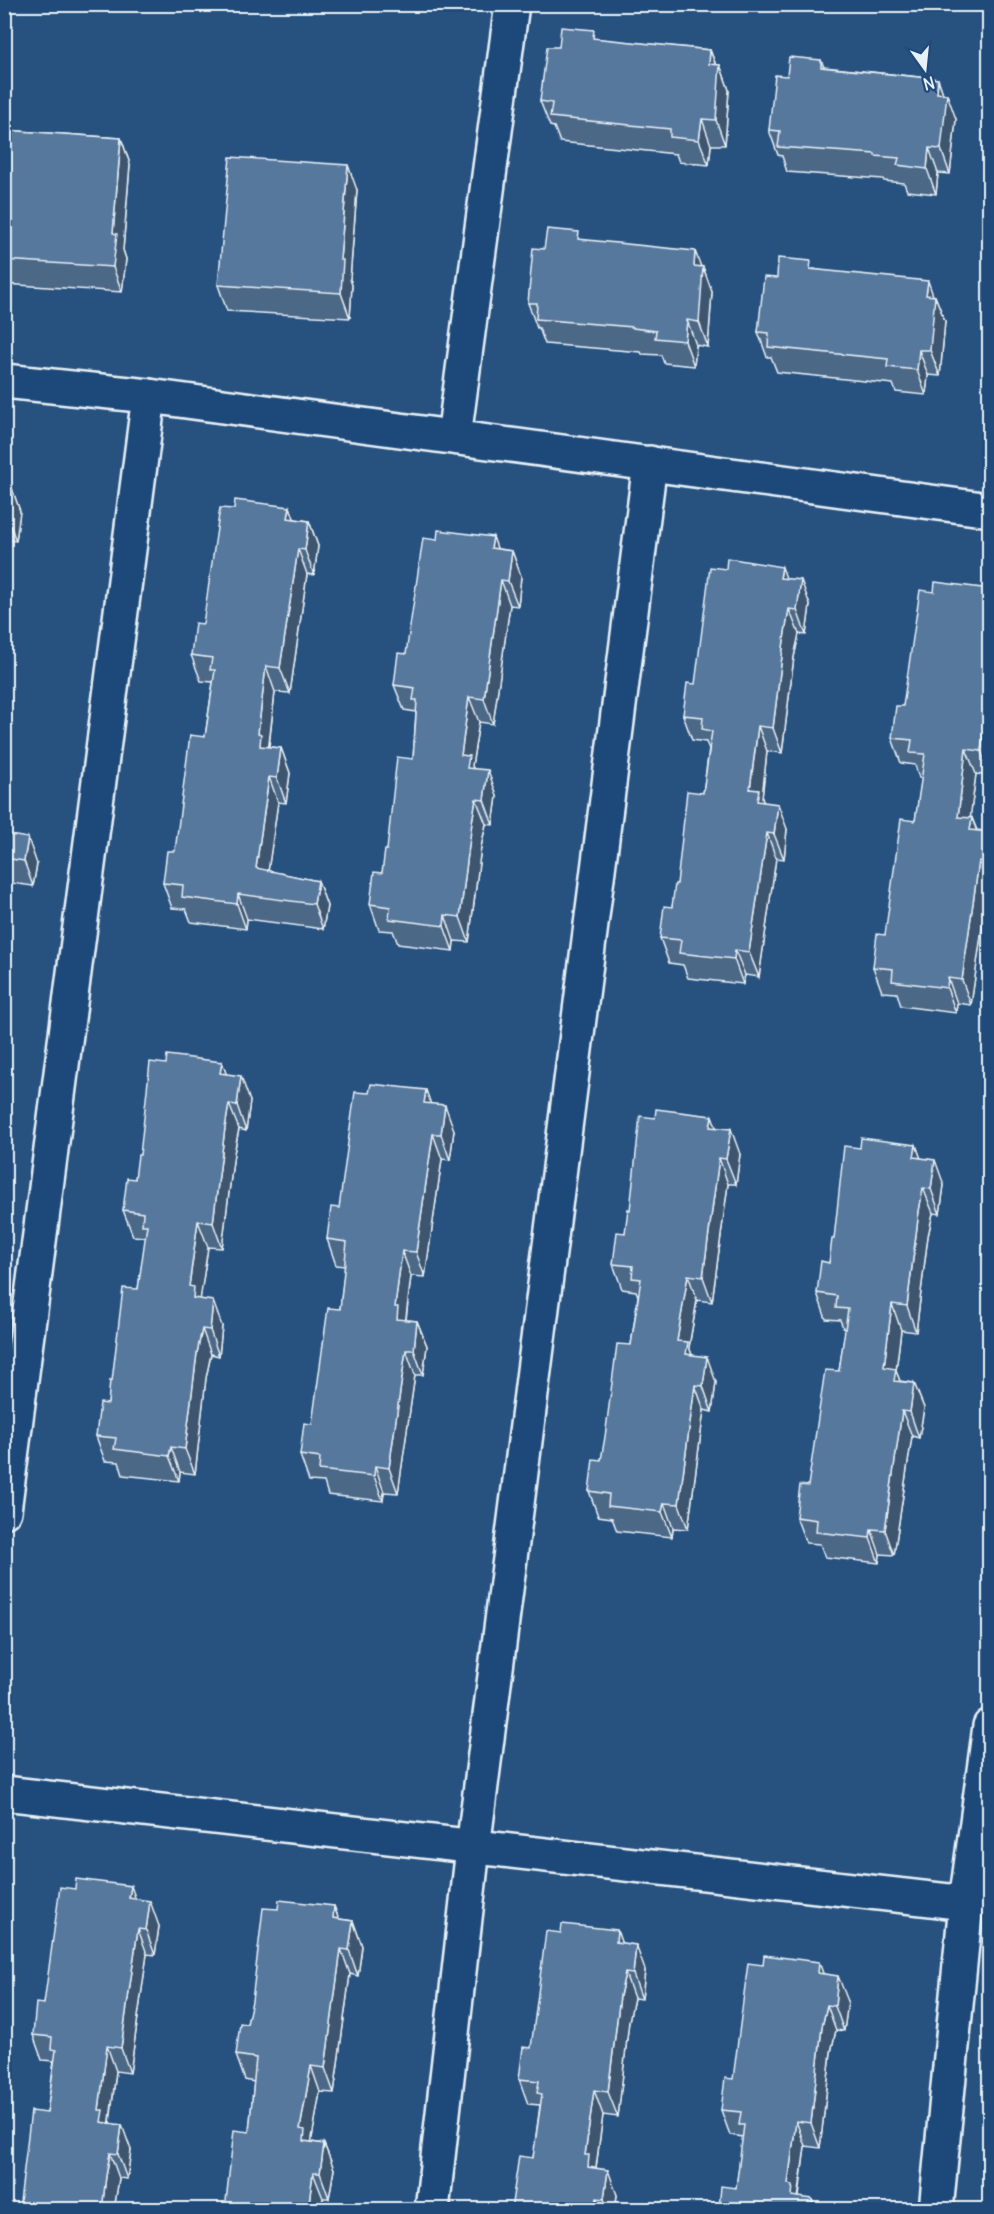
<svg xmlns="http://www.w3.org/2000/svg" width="994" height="2214" font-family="Delius,sans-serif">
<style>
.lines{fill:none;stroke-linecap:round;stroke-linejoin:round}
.minor-casing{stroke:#e8f1f8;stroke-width:38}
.minor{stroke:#1f4a7a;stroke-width:33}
.wall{fill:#4b6787;stroke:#e8f1f8;stroke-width:1.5}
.shaded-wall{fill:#3d546e;stroke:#e8f1f8;stroke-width:1.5}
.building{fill:#57789d;stroke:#e8f1f8;stroke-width:1.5}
</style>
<rect width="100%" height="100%" fill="#27517f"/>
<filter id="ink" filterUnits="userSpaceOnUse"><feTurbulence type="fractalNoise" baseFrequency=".0167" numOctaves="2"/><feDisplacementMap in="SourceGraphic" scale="12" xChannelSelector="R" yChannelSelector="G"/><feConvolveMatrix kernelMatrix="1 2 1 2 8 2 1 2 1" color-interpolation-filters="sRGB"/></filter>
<g filter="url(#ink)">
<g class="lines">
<g class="minor-casing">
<g id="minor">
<polyline points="4,381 149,396 990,510"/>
<polyline points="454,437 512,4"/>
<polyline points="4,1511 149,396"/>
<polyline points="4,1793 966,1903"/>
<polyline points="432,2210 473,1848 650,463"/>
<polyline points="936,2210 966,1903 990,1726"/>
</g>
</g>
<use href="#minor" class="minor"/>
</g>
<g class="wall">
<polygon points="597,39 710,50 716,65 720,65 729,90 725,145 711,145 709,165 679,162 676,154 560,142 554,127 550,126 540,101 559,47"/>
<polygon points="821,60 824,67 938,79 943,94 956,119 950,174 938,173 936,194 907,191 904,183 884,181 883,179 787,172 782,156 778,155 769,130 787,76"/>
<polygon points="4,130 121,138 130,164 123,250 126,259 122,292 4,284"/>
<polygon points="357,190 350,279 352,285 350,318 227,311 218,285"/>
<polygon points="582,240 703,267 712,292 708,347 696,345 694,366 664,363 661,355 642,354 641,352 545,344 539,328 537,328 528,303 544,249"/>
<polygon points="814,269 935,296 945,321 940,376 928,375 926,395 896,392 893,384 777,372 771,357 767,357 758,332 777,278"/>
<polygon points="4,485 11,486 20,511 16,541 9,540 4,559"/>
<polygon points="290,507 294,519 309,521 318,546 314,575 307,574 290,693 275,692 269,747 281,748 290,773 286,803 278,802 268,871 318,881 327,906 323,929 247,919 246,929 191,922 186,909 172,908 163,883 175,851 205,737 213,682 201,681 191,655 203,624 234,509"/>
<polygon points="493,537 497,549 512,551 521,576 518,606 510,605 493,724 479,722 472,766 473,768 497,796 493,825 486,824 481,847 469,942 454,941 453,951 398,944 393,931 379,930 370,904 382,873 387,850 413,759 416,712 404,710 394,685 406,654 437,540"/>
<polygon points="786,579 810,605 806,635 799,634 794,657 782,753 767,751 762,798 763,802 787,829 784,859 776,858 759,977 745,975 743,984 688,978 683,965 669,963 660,938 672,907 677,884 703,793 709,749 706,742 692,740 683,715 695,684"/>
<polygon points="990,589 990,776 976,774 970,818 972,818 977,830 990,832 990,886 988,886 971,1005 957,1003 956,1013 901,1006 897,993 882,992 873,967 885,935 915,821 922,778 919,778 915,765 901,763 892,738 903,706 934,592"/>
<polygon points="4,833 37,864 33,886 4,882"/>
<polygon points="222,1062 226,1074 250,1101 246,1131 239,1129 234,1153 222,1248 208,1247 200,1299 222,1326 219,1356 211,1354 206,1378 195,1474 180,1472 179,1481 123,1475 119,1462 105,1461 96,1436 108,1404 112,1381 138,1289 146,1237 133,1236 123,1210 135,1179 140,1155 166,1064"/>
<polygon points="430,1103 454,1130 450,1160 442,1159 425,1277 411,1276 406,1320 417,1321 427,1346 423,1375 415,1375 398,1493 384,1492 383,1501 328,1495 324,1482 309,1481 300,1455 312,1424 340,1309 345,1266 336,1265 327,1239 339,1208"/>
<polygon points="712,1116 716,1128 740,1154 736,1184 728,1184 712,1302 697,1300 689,1347 692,1355 716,1382 712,1412 704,1410 688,1529 673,1528 672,1537 617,1531 612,1518 598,1516 589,1491 601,1460 631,1345 638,1296 636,1291 622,1289 613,1264 625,1233 655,1118"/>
<polygon points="916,1145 920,1157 944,1185 940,1214 933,1213 928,1236 916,1332 901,1330 896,1371 900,1381 914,1383 924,1408 919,1438 912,1436 894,1555 880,1554 879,1563 825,1557 820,1544 806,1543 796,1517 808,1486 839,1371 845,1332 840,1320 826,1319 817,1293 829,1263 834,1239 860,1148"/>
<polygon points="75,1889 136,1899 159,1926 155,1955 147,1954 130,2073 116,2071 110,2123 131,2150 127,2179 119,2178 114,2210 19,2210 47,2113 54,2061 42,2060 33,2035 44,2004"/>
<polygon points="334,1906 339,1919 353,1921 362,1946 358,1976 350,1974 334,2093 320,2092 311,2142 324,2144 334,2169 329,2198 323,2198 321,2210 225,2210 249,2132 254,2082 245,2080 236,2055 247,2024 278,1909"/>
<polygon points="622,1943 645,1970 642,1999 634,1998 629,2021 618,2117 603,2115 596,2168 617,2195 615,2210 511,2210 533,2158 540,2105 528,2104 519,2079 531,2048"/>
<polygon points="824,1974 848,2001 844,2031 836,2030 831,2052 820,2148 805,2146 799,2197 736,2188 743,2137 730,2135 721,2110 733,2079"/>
</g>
<g class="shaded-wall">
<polygon points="710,50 719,74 720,65 729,90 725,145 716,120 709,64"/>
<polygon points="938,79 946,102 947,94 956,119 950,174 941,149 937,93"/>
<polygon points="702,119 711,145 709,165 699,140"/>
<polygon points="121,138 130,164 123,250 126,259 122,292 113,267 113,233"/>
<polygon points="929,148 938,173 936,194 927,169"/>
<polygon points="348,165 357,190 350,279 352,285 350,318 341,293 340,260"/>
<polygon points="695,251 703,272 703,267 712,292 708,347 699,322 694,266"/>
<polygon points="928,281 935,301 935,296 945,321 940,376 930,350 926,295"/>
<polygon points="687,320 696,345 694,366 685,341"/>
<polygon points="919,350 928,375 926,395 917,370"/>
<polygon points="11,486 20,511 16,541 7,516"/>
<polygon points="290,507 299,532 288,518"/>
<polygon points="309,521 318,546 314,575 305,550"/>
<polygon points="4,529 9,540 4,559"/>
<polygon points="493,537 502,562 491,548"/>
<polygon points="298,549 307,574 290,693 280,668"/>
<polygon points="512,551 521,576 518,606 508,581"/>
<polygon points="782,567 791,592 780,578"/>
<polygon points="501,580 510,605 493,724 484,699"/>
<polygon points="801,580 810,605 806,635 797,610"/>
<polygon points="789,609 799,634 794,657 782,753 773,728 785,632"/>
<polygon points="266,666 275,692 268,752 260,746 258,733"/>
<polygon points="990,689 990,776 981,751"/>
<polygon points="469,697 479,722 472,766 478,781 477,793 461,755"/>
<polygon points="758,726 767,751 762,798 768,815 767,826 750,789"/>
<polygon points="281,748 290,773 286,803 277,778"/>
<polygon points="966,749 976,774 967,842 958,817"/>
<polygon points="488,770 497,796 493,825 484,800"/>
<polygon points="269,777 278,802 265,893 256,868"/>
<polygon points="476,799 486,824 481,847 469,942 460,917 472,822"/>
<polygon points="778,804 787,829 784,859 774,834"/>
<polygon points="972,818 981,843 970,830"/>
<polygon points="767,833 776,858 759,977 749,952"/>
<polygon points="28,838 37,864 33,886 24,861"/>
<polygon points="990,844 990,868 987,862"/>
<polygon points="979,861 988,886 971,1005 962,980"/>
<polygon points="318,881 327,906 323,929 314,904"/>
<polygon points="238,894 247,919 246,929 237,904"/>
<polygon points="445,915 454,941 453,951 444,926"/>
<polygon points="735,950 745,975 743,984 734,959"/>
<polygon points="948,978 957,1003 956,1013 947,988"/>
<polygon points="222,1062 231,1087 220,1073"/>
<polygon points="241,1076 250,1101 246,1131 237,1105"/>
<polygon points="426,1090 435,1116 424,1103"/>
<polygon points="229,1104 239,1129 234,1153 222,1248 213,1223 225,1128"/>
<polygon points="445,1105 454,1130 450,1160 441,1134"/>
<polygon points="712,1116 721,1141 710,1127"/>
<polygon points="731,1129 740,1154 736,1184 726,1159"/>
<polygon points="433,1134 442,1159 425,1277 416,1252"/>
<polygon points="916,1145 925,1170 914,1157"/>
<polygon points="719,1158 728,1184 712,1302 703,1277"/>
<polygon points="935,1160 944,1185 940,1214 931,1189"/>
<polygon points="923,1188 933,1213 928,1236 916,1332 907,1306 919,1211"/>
<polygon points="198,1221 208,1247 200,1301 202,1323 189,1286"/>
<polygon points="402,1251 411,1276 405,1325 397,1319 395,1307"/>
<polygon points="688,1275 697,1300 689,1347 697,1368 677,1341"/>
<polygon points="213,1301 222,1326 219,1356 210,1330"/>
<polygon points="892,1304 901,1330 896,1371 905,1394 903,1406 884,1367"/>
<polygon points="417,1321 427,1346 423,1375 414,1350"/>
<polygon points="202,1329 211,1354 206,1378 195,1474 185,1449 197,1353"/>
<polygon points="406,1350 415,1375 398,1493 389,1468"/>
<polygon points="707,1357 716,1382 712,1412 703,1386"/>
<polygon points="914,1383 924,1408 919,1438 910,1412"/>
<polygon points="695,1385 704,1410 688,1529 679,1504"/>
<polygon points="902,1411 912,1436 894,1555 885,1530"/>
<polygon points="171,1447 180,1472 179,1481 169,1456"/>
<polygon points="375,1466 384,1492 383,1501 374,1476"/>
<polygon points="664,1503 673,1528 672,1537 662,1512"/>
<polygon points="871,1529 880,1554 879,1563 870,1538"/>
<polygon points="131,1886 140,1911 129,1898"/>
<polygon points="150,1901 159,1926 155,1955 146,1930"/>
<polygon points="334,1906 343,1932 333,1918"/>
<polygon points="353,1921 362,1946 358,1976 349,1950"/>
<polygon points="138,1929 147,1954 130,2073 121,2048"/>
<polygon points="617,1930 626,1956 616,1942"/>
<polygon points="636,1945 645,1970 642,1999 633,1974"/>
<polygon points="341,1949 350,1974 334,2093 325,2068"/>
<polygon points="819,1962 828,1987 818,1973"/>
<polygon points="625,1973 634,1998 629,2021 618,2117 608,2092 620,1996"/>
<polygon points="838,1976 848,2001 844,2031 835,2006"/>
<polygon points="827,2005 836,2030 831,2052 820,2148 811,2123 822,2027"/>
<polygon points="107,2046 116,2071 109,2128 101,2122 99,2110"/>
<polygon points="311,2066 320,2092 311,2144 313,2167 300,2129"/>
<polygon points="594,2090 603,2115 595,2174 588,2167 585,2155"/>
<polygon points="796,2121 805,2146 798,2199 792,2196 788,2184"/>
<polygon points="122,2125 131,2150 127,2179 118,2154"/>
<polygon points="324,2144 334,2169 329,2198 320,2173"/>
<polygon points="110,2153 119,2178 114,2210 102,2210 106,2176"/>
<polygon points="608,2170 617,2195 615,2210 608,2210 604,2199"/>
<polygon points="313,2173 323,2198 321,2210 308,2210"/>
<polygon points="597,2198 601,2210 595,2210"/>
<polygon points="812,2199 816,2210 811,2210"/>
</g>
<g class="building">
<polygon points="561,27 594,30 593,38 710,50 709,64 720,65 716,120 702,119 699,140 670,137 670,129 550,117 552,103 540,101 547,47 559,47"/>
<polygon points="789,57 821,60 821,67 938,79 937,93 947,94 941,149 929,148 927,169 897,165 899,158 875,156 875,154 778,147 780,131 769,130 775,75 787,76"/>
<polygon points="4,130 121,138 113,233 117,234 113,267 4,260"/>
<polygon points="230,157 348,165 340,260 343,260 341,293 218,285"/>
<polygon points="547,229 579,232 578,239 695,251 694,266 703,267 699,322 687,320 685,341 655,338 656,331 633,328 633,327 536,319 537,303 528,303 533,248 544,249"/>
<polygon points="778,258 811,261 810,269 928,281 926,295 935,296 930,350 919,350 917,370 887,367 888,359 768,347 769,333 758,332 764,277 777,278"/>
<polygon points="4,485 11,486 7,516 4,515"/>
<polygon points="235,500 290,507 288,518 309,521 305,550 298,549 280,668 266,666 258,733 261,734 260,746 281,748 277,778 269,777 256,868 318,881 314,904 238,894 237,904 182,897 183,885 163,883 167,851 175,851 190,735 205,737 215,670 210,670 212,658 191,655 195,623 203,624 220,508 234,509"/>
<polygon points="438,530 493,537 491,548 512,551 508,581 501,580 484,699 469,697 461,755 469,756 467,768 488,770 484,800 476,799 472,822 460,917 445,915 444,926 389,919 390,907 370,904 374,872 382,873 385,850 387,850 397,757 413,759 417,700 413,700 415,688 394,685 398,653 406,654 423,538 437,540"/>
<polygon points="727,558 782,567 780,578 801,580 797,610 789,609 785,632 773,728 758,726 750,789 759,790 757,801 778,804 774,834 767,833 749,952 735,950 734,959 679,953 681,940 660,938 664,906 672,907 675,884 677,884 687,791 703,793 712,731 702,729 703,717 683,715 687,683 695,684 710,567 726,569"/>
<polygon points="935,582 990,589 989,601 990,601 990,689 981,751 966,749 958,817 972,818 970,830 990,832 990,844 987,862 979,861 962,980 948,978 947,988 892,981 893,969 873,967 877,934 885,935 901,819 915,821 925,754 910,753 912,740 892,738 896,706 903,706 920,590 934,592"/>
<polygon points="4,834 28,838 24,861 4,858"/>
<polygon points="167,1055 222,1062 220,1073 241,1076 237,1105 229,1104 225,1128 213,1223 198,1221 189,1286 194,1287 193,1298 213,1301 210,1330 202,1329 197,1353 185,1449 171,1447 169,1456 114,1449 116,1438 96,1436 100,1403 108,1404 110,1380 112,1381 123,1288 138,1289 147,1225 142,1225 143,1213 123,1210 127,1178 135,1179 138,1155 140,1155 150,1062 166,1064"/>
<polygon points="371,1084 426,1090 424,1103 445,1105 441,1134 433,1134 416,1252 402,1251 395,1307 398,1307 397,1319 417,1321 414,1350 406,1350 389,1468 375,1466 374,1476 319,1470 320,1458 300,1455 304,1423 312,1424 328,1308 340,1309 347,1242 327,1239 331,1207 339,1208 355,1092 369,1093"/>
<polygon points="656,1109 712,1116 710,1127 731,1129 726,1159 719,1158 703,1277 688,1275 677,1341 688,1342 686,1354 707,1357 703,1386 695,1385 679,1504 664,1503 662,1512 608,1506 609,1494 589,1491 593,1459 601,1460 605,1437 617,1344 631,1345 641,1279 632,1278 633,1266 613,1264 617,1232 625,1233 628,1209 630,1210 640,1116 655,1118"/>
<polygon points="861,1138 916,1145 914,1157 935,1160 931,1189 923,1188 919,1211 907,1306 892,1304 884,1367 896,1369 894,1381 914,1383 910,1412 902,1411 885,1530 871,1529 870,1538 816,1532 817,1520 796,1517 800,1485 808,1486 825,1370 839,1371 848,1309 836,1308 837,1296 817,1293 821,1261 829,1263 832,1239 834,1239 844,1146 860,1148"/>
<polygon points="76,1879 131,1886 129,1898 150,1901 146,1930 138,1929 121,2048 107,2046 99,2110 103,2110 101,2122 122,2125 118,2154 110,2153 106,2176 102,2210 19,2210 31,2111 47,2113 56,2050 51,2049 52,2037 33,2035 36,2003 44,2004 60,1887 75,1889"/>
<polygon points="279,1900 334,1906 333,1918 353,1921 349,1950 341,1949 325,2068 311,2066 300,2129 305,2130 304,2141 324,2144 320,2173 313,2173 308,2210 225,2210 234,2130 249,2132 256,2058 236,2055 240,2023 247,2024 252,2001 263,1908 278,1909"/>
<polygon points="562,1924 617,1930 616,1942 636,1945 633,1974 625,1973 620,1996 608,2092 594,2090 585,2155 589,2155 588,2167 608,2170 604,2199 597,2198 595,2210 511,2210 519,2156 533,2158 542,2094 537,2093 539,2081 519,2079 523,2047 531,2048 546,1931 561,1933"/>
<polygon points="764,1955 819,1962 818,1973 838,1976 835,2006 827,2005 822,2027 811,2123 796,2121 788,2184 793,2185 792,2196 812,2199 811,2210 719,2210 721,2186 736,2188 744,2125 739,2125 741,2112 721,2110 725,2078 733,2079 748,1963 763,1965"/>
</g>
</g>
<rect width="994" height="2214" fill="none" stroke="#1f4a7a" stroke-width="24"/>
<rect x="12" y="12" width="970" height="2190" fill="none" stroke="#e8f1f8" stroke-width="2" filter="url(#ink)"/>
<g transform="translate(925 69) rotate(165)" stroke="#1f4a7a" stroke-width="4.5" paint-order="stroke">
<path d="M0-4.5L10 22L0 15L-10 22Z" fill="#e8f1f8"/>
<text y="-9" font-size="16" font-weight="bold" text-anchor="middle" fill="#e8f1f8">N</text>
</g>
</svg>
